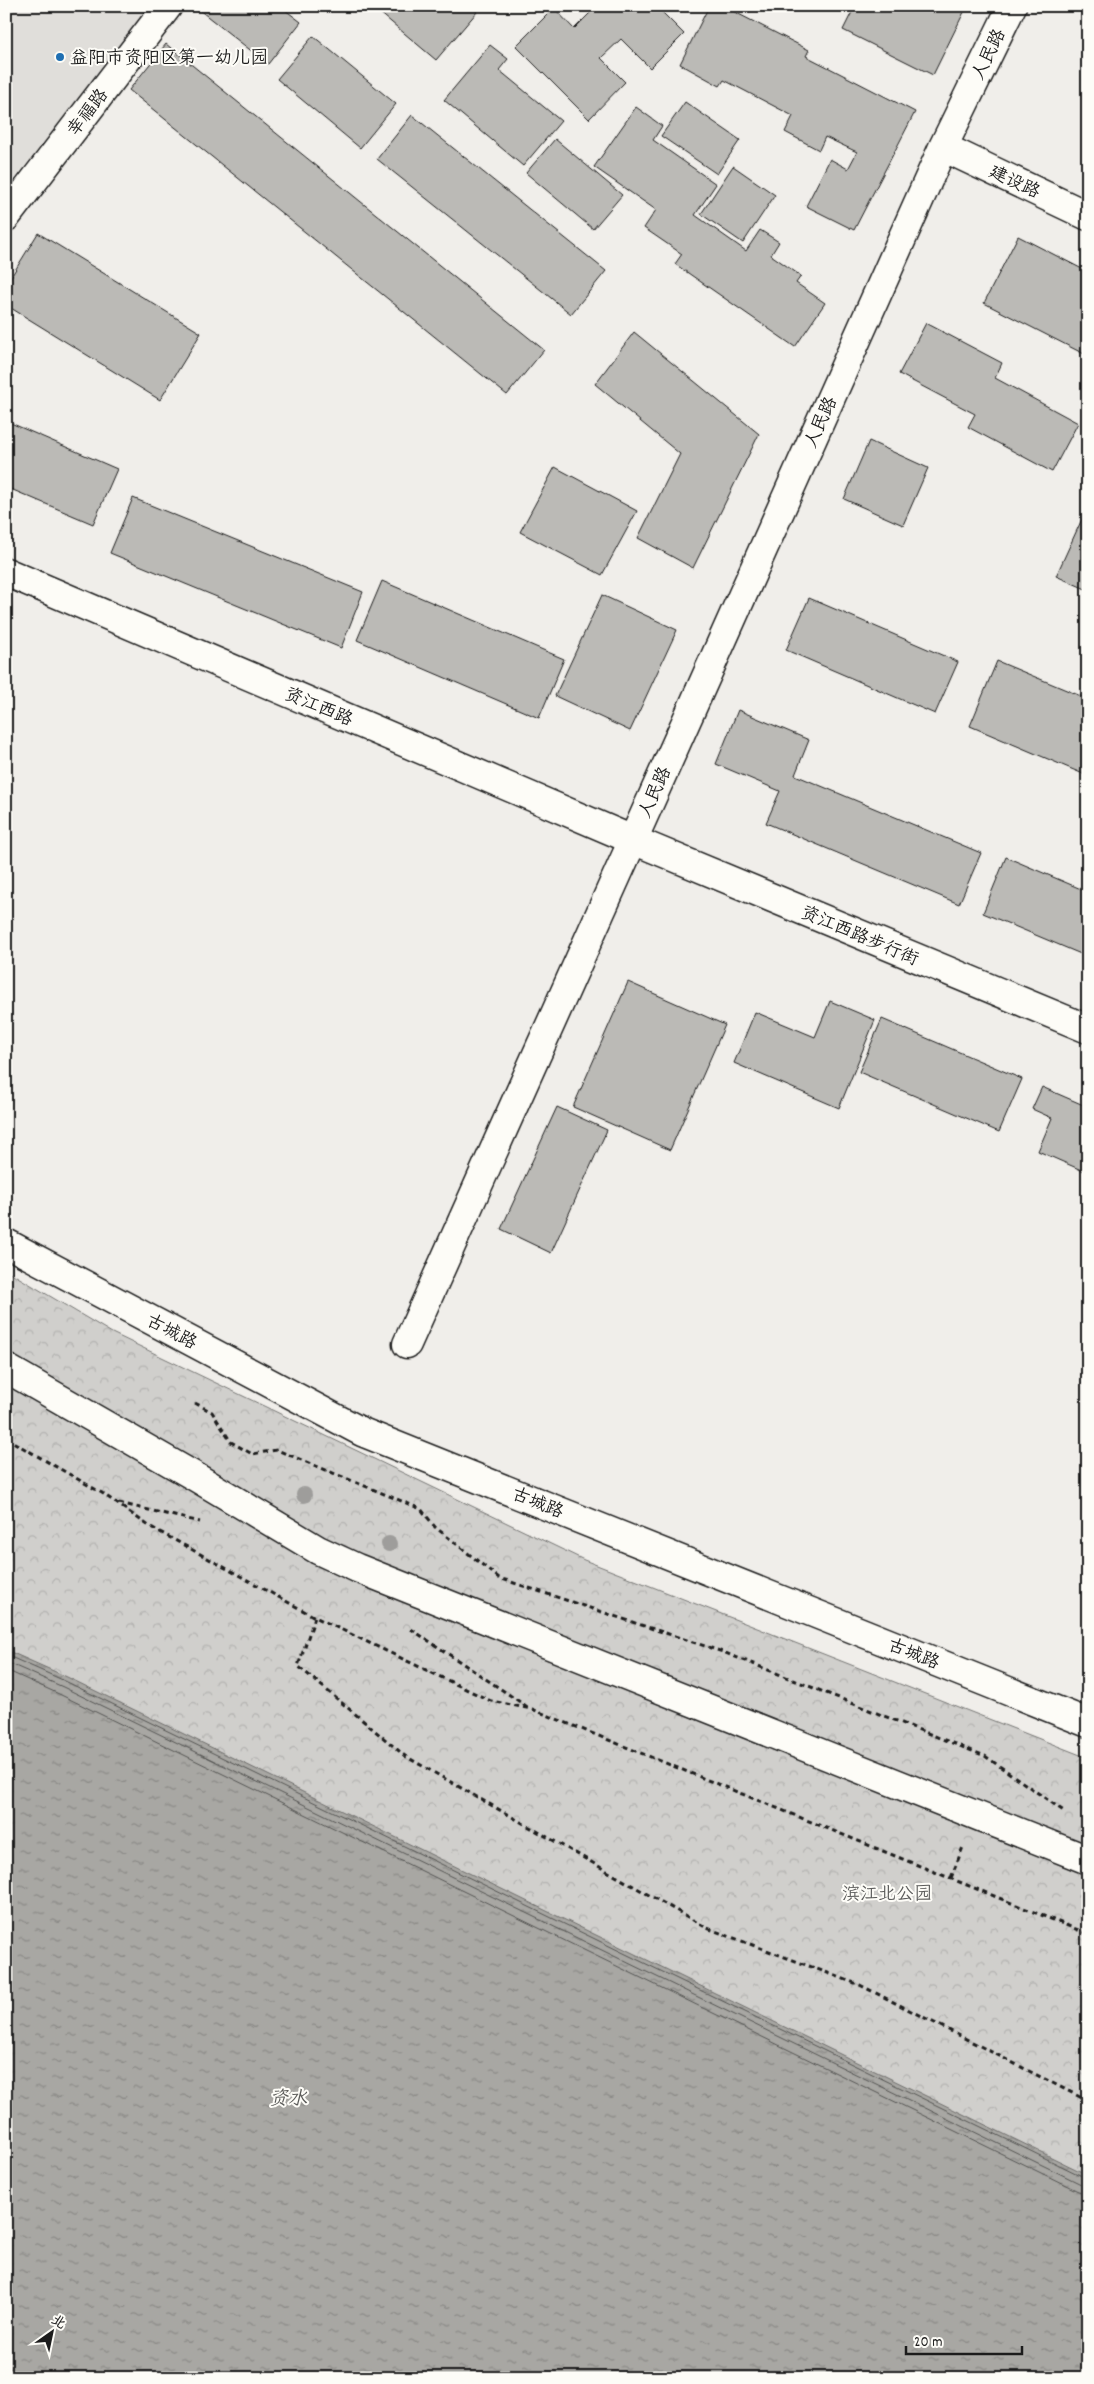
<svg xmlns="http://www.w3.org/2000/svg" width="1094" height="2384" font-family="Dekko,'LXGW WenKai TC',sans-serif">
  <defs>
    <pattern id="park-crowns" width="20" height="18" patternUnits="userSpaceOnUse" patternTransform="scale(1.25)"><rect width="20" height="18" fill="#d0cfcc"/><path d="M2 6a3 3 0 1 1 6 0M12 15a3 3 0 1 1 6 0" fill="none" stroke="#b2b1af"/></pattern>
    <pattern id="water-ripples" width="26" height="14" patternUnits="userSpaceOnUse" patternTransform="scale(1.25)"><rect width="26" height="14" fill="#a8a7a3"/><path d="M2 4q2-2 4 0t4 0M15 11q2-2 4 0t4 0" fill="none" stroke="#888784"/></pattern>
  </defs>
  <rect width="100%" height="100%" fill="#f0eeea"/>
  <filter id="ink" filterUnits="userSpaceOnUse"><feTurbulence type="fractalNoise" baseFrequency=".02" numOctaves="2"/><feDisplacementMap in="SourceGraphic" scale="10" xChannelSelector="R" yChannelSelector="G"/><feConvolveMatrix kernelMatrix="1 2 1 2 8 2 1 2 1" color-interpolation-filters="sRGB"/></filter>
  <g filter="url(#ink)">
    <path fill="#e0deda" d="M6 6H152L74 107 6 188Z"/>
    <path fill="url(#park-crowns)" stroke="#767674" d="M6 1270 112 1333 584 1560 1088 1758V2213L6 1692Z"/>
    <path fill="url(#water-ripples)" stroke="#706f6d" d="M6 1650 67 1677 1088 2175V2378H6Z"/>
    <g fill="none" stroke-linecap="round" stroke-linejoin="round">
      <path stroke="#545452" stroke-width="1" d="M6 1655 65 1681 1088 2179
        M6 1662 63 1687 1081 2184 1088 2185
        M6 1670 59 1694 1078 2191 1088 2193"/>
    </g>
    <path fill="#bbbab6" stroke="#1c1c1c" d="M201 6H280L301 22 268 64 198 9Z
      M372 6H470L477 12 436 60Z
      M589 6H656L684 34 650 68 621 39 601 58 625 82 589 119 516 46 554 8 574 29 593 10Z
      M709 6H723L809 50 806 56 915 112 854 230 806 206 830 159 848 169 857 152 825 137 819 150 785 132 793 116 724 80 720 86 680 64Z
      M855 6H957L965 10 933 75 843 30Z
      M313 36 396 104 360 148 277 79Z
      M166 44 544 350 507 395 129 90Z
      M490 45 508 59 499 70 561 121 523 166 444 100Z
      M685 102 740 140 717 174 661 136Z
      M636 107 662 126 653 140 716 184 695 215 746 251 760 230 779 242 771 255 801 276 796 283 825 303 795 347 675 264 682 254 644 228 656 210 594 167Z
      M412 115 606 271 571 314 377 159Z
      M555 139 622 195 593 229 526 173Z
      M733 166 775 195 743 243 701 214Z
      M38 233 201 333 160 400 6 305V285Z
      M1018 236 1088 272V356L984 303Z
      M926 323 1002 363 995 378 1078 423 1052 472 968 427 975 414 899 374Z
      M634 332 759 434 693 568 638 538 680 454 595 384Z
      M6 421 117 469 93 524 6 487Z
      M869 441 928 468 903 525 844 499Z
      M555 467 637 511 602 575 520 532Z
      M133 498 363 592 341 648 110 553Z
      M1087 508H1088V590L1056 576Z
      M382 581 564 659 539 718 357 640Z
      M602 595 677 630 630 731 555 696Z
      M809 598 958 662 935 714 786 650Z
      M997 661 1088 699V776L970 726Z
      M738 710 809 740 795 775 981 853 959 904 766 823 780 791 716 764Z
      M1006 857 1088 892V957L983 913Z
      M628 982 725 1025 670 1150 573 1107Z
      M830 1001 875 1020 839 1108 734 1063 755 1012 815 1037Z
      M882 1019 1022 1079 999 1132 859 1072Z
      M1042 1087 1088 1107V1173L1038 1151 1052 1118 1032 1109Z
      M557 1107 607 1130 551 1253 501 1229Z"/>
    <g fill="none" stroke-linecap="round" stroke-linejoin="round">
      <g stroke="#1c1c1c" stroke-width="31">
        <path id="pedestrian" d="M633 840 1088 1029
          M6 1368 194 1476 318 1550 357 1568 1088 1860"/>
      </g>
      <g stroke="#1c1c1c" stroke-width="31">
        <path id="minor" d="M6 217 168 6
          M407 1344 633 840"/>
      </g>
      <g stroke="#1c1c1c" stroke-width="31">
        <path id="tertiary" d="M943 147 1088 216
          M6 572 633 840 943 147 1012 6
          M6 1243 362 1432 1088 1723"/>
      </g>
      <path stroke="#1c1c1c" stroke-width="3" stroke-dasharray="5 4" stroke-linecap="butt" d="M195 1403 212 1412 231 1442 252 1454 277 1450 421 1509 435 1527 499 1578 723 1652 985 1756 1065 1812
        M6 1438 102 1493 149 1526 315 1617 491 1701 532 1709 1088 1934
        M119 1503 200 1522
        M315 1617 298 1666 405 1756 707 1928 860 1985 1088 2101
        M411 1629 529 1708
        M951 1878 963 1847"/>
      <use href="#pedestrian" stroke="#fdfcf7" stroke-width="28"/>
      <use href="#minor" stroke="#fdfcf7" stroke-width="28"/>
      <use href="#tertiary" stroke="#fdfcf7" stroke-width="28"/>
    </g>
    <g fill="#9e9d9b">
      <circle cx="304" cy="1495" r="8"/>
      <circle cx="389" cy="1544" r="8"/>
    </g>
  </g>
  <circle fill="#1f6fb2" stroke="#fdfcf7" stroke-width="2" cx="60" cy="57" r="5"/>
  <g text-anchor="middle" stroke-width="4" stroke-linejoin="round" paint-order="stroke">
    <g font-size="18" fill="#1c1c1c" stroke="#fdfcf7">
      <text transform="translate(988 54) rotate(-64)" y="6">人民路</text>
      <text transform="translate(87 112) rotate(-52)" y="6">幸福路</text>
      <text transform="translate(1015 181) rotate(25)" y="6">建设路</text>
      <text transform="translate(820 422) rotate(-66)" y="6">人民路</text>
      <text transform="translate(319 706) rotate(23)" y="6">资江西路</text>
      <text transform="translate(654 792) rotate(-66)" y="6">人民路</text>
      <text transform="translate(860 935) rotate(23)" y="6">资江西路步行街</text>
      <text transform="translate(172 1331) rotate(28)" y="6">古城路</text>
      <text transform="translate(538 1502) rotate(22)" y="6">古城路</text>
      <text transform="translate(914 1653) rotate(22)" y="6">古城路</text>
    </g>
    <g font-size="18" fill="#1c1c1c" stroke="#fdfcf7" text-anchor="start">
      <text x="70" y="63">益阳市资阳区第一幼儿园</text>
    </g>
    <g font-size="18" fill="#5b5b5a" stroke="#fdfcf7">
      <text x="887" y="1899">滨江北公园</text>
    </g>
    <g font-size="19" font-style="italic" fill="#5b5b59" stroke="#fdfcf7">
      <text x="288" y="2104">资水</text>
    </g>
  </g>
  <rect width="1094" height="2384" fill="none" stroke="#fdfcf7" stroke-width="25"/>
  <rect x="12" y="12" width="1069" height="2359" fill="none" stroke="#1c1c1c" stroke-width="2" filter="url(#ink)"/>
  <g transform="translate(52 2332) rotate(33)" stroke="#fdfcf7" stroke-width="4" paint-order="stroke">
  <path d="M0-4L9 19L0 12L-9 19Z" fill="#1c1c1c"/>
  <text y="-8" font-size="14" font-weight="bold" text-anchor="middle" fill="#1c1c1c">北</text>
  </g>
  <path d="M906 2346v8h116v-8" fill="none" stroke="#1c1c1c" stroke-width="2.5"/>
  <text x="914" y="2346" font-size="15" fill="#1c1c1c" stroke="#fdfcf7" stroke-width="4" paint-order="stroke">20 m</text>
</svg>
